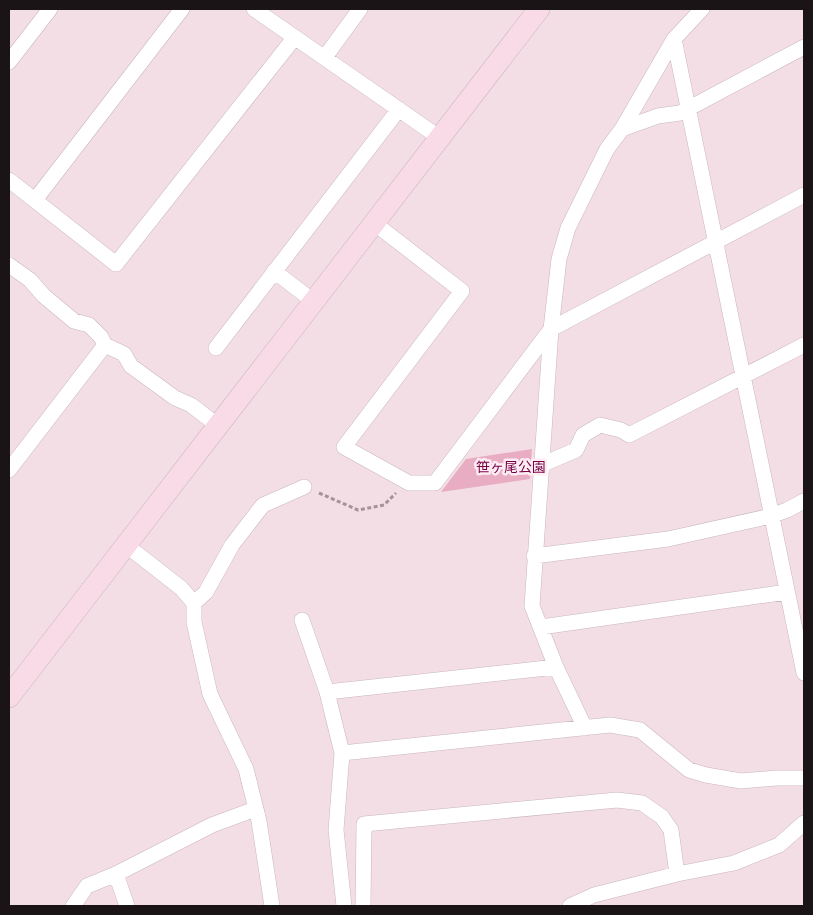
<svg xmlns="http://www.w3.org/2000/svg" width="813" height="915" font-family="'Source Sans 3','Noto Sans JP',sans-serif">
  <rect width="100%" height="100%" fill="#f3dee6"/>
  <path fill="#e8acc3" d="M532 449 530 479 441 492 466 459Z"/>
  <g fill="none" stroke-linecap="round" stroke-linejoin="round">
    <g stroke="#cab6bd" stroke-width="16">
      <path id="street" d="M254 9 440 138
        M674 39 804 673
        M325 57 360 9
        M9 62 50 9
        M622 129 658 116 680 113 804 47
        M9 180 116 264 295 37
        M35 200 182 9
        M374 223 462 291 344 447 409 483H435L551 329 804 195
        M9 265 30 280 44 296 74 321 89 325 101 337 105 345 124 354 131 366 175 398 191 405 217 425
        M274 271 313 301
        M216 348 399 109
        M541 465 576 450 583 435 600 425 621 430 629 435 804 345
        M9 470 105 345
        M126 545 181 588 194 603V622L210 694 246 769 259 821 272 906
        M534 556 668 539 771 516 787 510 804 501
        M194 603 206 592 232 545 263 505 304 487
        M302 620 327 692
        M541 627 787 592
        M585 728 556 667 532 606 551 329 559 259 568 228 607 149 622 129 674 39 702 9
        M342 753 610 725 640 730 689 770 706 775 741 781 777 778H804
        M116 874 212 825 255 809
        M73 906 87 886 116 874 127 906
        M344 906 336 830 342 753 327 692 556 667
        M363 906 364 824 617 800 642 803 662 817 671 830 677 874
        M570 906 594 895 677 874 734 863 779 845 804 823"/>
    </g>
    <g stroke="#cab6bd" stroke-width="22">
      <path id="secondary" d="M9 697 539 9"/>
    </g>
    <path stroke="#a4949a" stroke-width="3" stroke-dasharray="4 2.5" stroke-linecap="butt" d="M319 493 358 510 384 505 396 493"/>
    <use href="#street" stroke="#fff" stroke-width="15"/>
    <use href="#secondary" stroke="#f9dae7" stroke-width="21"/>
  </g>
  <g text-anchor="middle" stroke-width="5" stroke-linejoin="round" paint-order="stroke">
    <g font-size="14" fill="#770046" stroke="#fdedf3">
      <text x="511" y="472">笹ヶ尾公園</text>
    </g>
  </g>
  <rect width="813" height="915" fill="none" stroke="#1b1417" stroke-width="20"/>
</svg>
